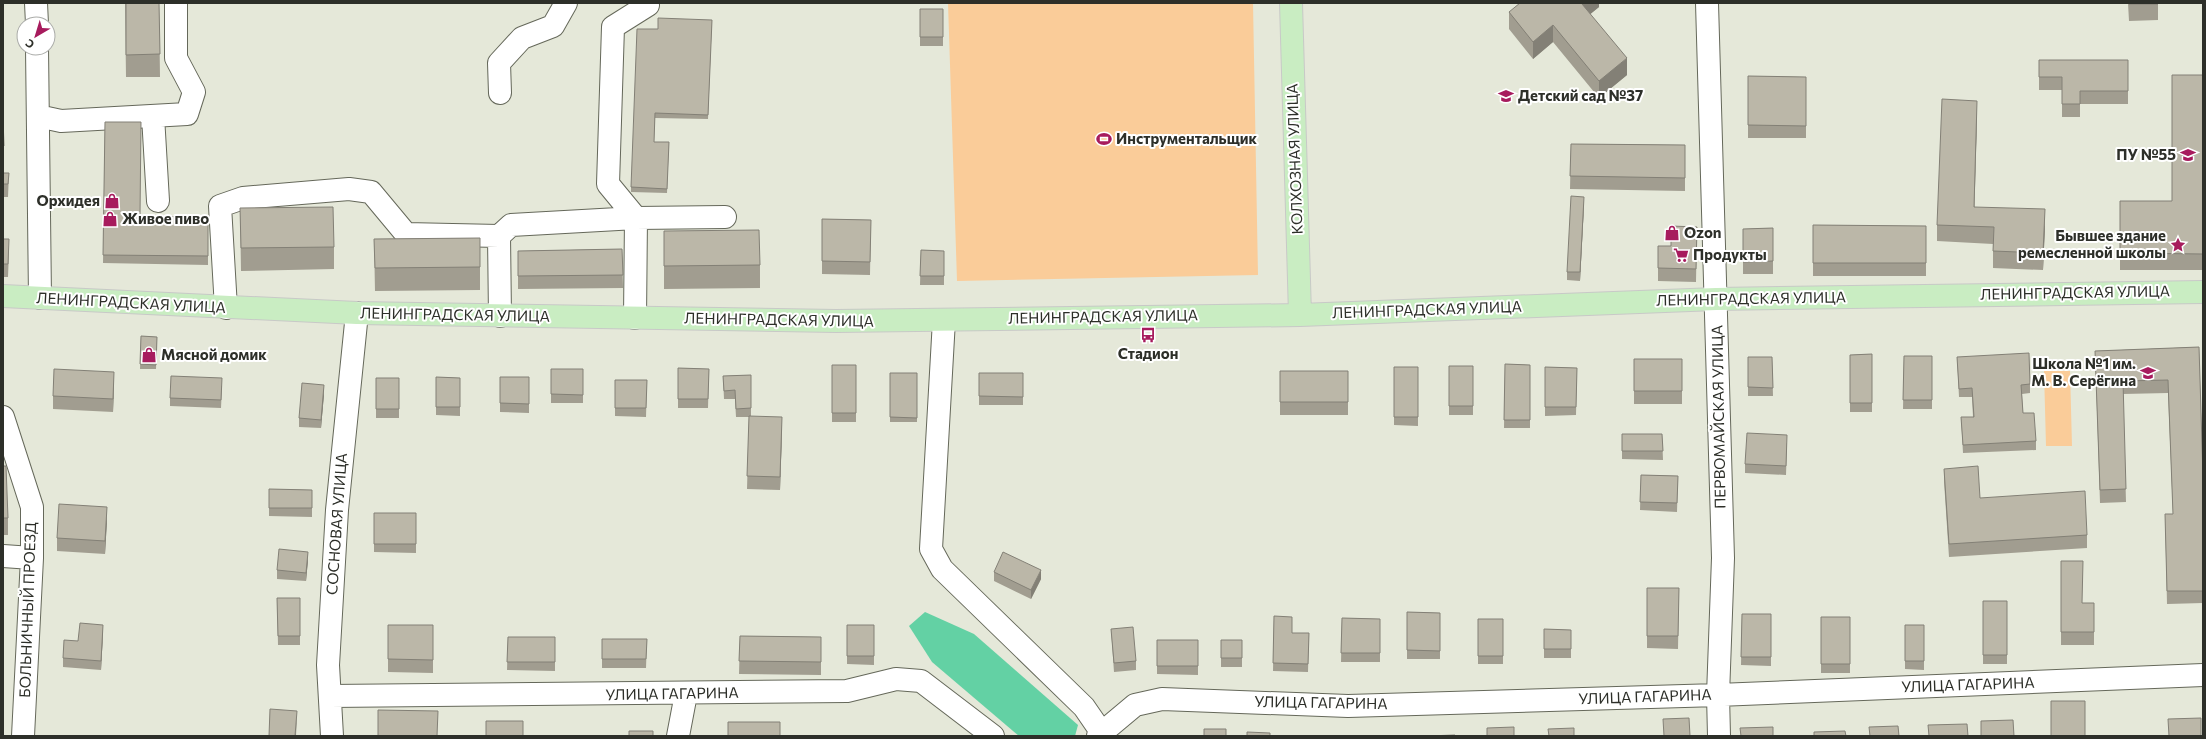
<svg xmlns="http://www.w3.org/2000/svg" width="2206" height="739" font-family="Commissioner,sans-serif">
  <rect width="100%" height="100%" fill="#e5e8d9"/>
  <path fill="#facc99" d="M948 3H1253L1258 275 957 281Z
    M2044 371H2070L2072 446H2046Z"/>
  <path fill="#63d1a4" d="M925 612 974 634 1078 725 1075 736H1019L932 662 909 626Z"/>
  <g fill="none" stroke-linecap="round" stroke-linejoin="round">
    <g stroke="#65685a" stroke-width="24">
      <path id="minor" d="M36 3 37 24
        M1707 3 1723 558 1718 695 1719 736
        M37 48 40 298
        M500 93 499 63 522 38 553 26 566 3
        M38 116 61 121 187 114 194 92 176 58V3
        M153 116 158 201
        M226 308 220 206 243 198 349 189 371 192 406 234 499 236
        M500 316 499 236 511 225 636 218 725 217
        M635 318 636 218 608 184 613 27 648 5
        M944 320 931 549 942 569 1084 707 1104 736
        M3 417 32 507V558L23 736
        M3 556 32 558
        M330 696 847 691 896 679 921 681 993 736
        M332 736 328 665 337 510 357 313
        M678 736 686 694
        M1098 736 1135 705 1162 699 1348 706 1718 695 2203 675"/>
    </g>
    <g stroke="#c8c9c7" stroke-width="24">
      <path id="major" d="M1291 3 1300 315
        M3 296 357 313 836 321 1300 315 1716 299 2203 292"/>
    </g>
    <use href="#minor" stroke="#fff" stroke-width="22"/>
    <use href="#major" stroke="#c9edc2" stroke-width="22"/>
  </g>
  <path fill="#a19d90" d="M125 3H159L160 77H126Z
    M1599 3V7L1590 14 1627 75 1599 98 1553 42 1533 59 1509 29V12Z
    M2128 3H2158V20L2129 21Z
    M920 9H943V46H920Z
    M712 20 708 119 655 118 654 142H669L667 193 631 192V187L658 29Z
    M2039 60H2128V104H2080V117H2062V90H2039Z
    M2203 75V270H2120V201H2172Z
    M1748 76 1806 77V138H1748Z
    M1977 117 1974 207 2045 226 2043 270 1993 268V244L1937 241V225Z
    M3 118 4 146V155H3Z
    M105 122 140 216 208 217V265L103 263Z
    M1571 144 1685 145V191L1570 189Z
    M3 173H9L8 197H3Z
    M1584 205 1580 281 1567 280V272Z
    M240 208 334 247V269L241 271Z
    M822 219 871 220 870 275 822 274Z
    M1813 225 1926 226V276H1813Z
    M1697 227 1696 282 1658 281V246H1671Z
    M1773 228V274H1743V229Z
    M664 231 760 265V288L664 289Z
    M480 238V290L375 291 374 239Z
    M3 239 9 252 8 277H3Z
    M622 249 623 288 518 289V251Z
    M921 250 944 251V285H920Z
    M141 336 157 337 156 369H140Z
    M2199 347 2203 477V603L2167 604 2165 514H2173L2168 393 2123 394 2126 502 2100 503 2095 351Z
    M1872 354V412H1850V355Z
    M1904 356H1932V409H1903Z
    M1748 357H1772L1773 396H1748Z
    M1957 357 2030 384V393L2022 394 2023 413 2036 441V450L1963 453 1961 417H1973L1972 397H1959Z
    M1634 359H1682V404H1634Z
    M1505 364 1530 365V428H1504Z
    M832 365H856V422H832Z
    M1449 366H1473V415H1449Z
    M1394 367H1418V426L1394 425Z
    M1545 367 1577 368 1576 415 1545 416Z
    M678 368 709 369 708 408H678Z
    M551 369H583V403H551Z
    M1280 371H1348V415H1280Z
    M890 373H917V422H890Z
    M979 373H1023V405H979Z
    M751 375V416L782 430 780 490 747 489 749 417H736L735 399H724L723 376Z
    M436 377 460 378V416L436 415Z
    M500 377H529V413L500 412Z
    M376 378H399V418H376Z
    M615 380H647L646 417 615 416Z
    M114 385 113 412 53 409V396Z
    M222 386 221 408 170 406V398Z
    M324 394 321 428 299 427V418Z
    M1622 434H1662L1663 460 1622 459Z
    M1787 443 1786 475 1745 473V464Z
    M3 466 8 518V535H3Z
    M1944 469 1980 498 2087 535V548L1949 557 1944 481Z
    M1641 475 1678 476 1677 512 1640 510Z
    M269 489 312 490V517L269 516Z
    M374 513H416V553L374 552Z
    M107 520 105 554 57 551V538Z
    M308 560 306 581 277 579V570Z
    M2061 561 2082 603H2094V645H2061Z
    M994 572 1041 579 1031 599 994 581Z
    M1647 588H1679L1678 649 1647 648Z
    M277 598H300V645H278Z
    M1983 601H2007V664H1983Z
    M1407 612 1440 613V659H1407Z
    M1742 614H1771V666L1741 665Z
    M1274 616 1292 633H1309L1308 672 1273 671Z
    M1821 617H1850V673H1821Z
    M1342 618 1380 619V662H1341Z
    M1478 619H1503V664H1478Z
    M388 625H433V673L388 672Z
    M847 625H874V665L847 664Z
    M1905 625H1924V670L1905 669Z
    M1111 629 1136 661V670L1114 672Z
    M1544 629 1571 630V658H1544Z
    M103 633 101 670 63 667V658L78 641Z
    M740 636 821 637V675L739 674Z
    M508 637H555V671L507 670Z
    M602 639H647L646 668H602Z
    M1157 640H1198V675L1157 674Z
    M1221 640H1242V667H1221Z"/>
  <path fill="#838076" d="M1583 3H1599V7L1582 21V4Z
    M1553 25V42L1533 59V42Z
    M1627 58V75L1599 98V81Z
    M1977 101V117L1974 223V207Z
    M1584 197V205L1580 281V272Z
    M2045 209V226L2043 270V253Z
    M114 372V385L113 412V399Z
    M324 385V394L321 428V420Z
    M782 417V430L780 490V477Z
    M107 507V520L105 554V541Z
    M308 552V560L306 581V573Z
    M1041 570V579L1031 599V590Z
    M103 625V633L101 670V661Z
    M297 711 296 736H295Z"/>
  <path fill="#bbb7a8" stroke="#838076" d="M126 3H159L160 54 126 55Z
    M1520 3H1583L1582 4 1627 58 1599 81 1553 25 1533 42 1509 12Z
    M2128 3H2158V4H2129Z
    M920 9H943V37H920Z
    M658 18 712 20 708 115 655 113 654 142H669L667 189 631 187 637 29H658Z
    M2039 60H2128V91H2080V104H2062V77H2039Z
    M2172 75H2203V254L2120 253V201H2172Z
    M1748 76 1806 77V126L1748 125Z
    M1942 99 1977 101 1974 207 2045 209 2043 253 1993 251 1994 227 1937 225Z
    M3 118 4 146H3Z
    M105 122H141L140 216 208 217V256L103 255Z
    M1571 144 1685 145V178L1570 176Z
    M3 173H9L8 184H3Z
    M1571 196 1584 197 1580 272H1567Z
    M333 207 334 247 241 248 240 208Z
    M822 219 871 220 870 262 822 261Z
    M1813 225 1926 226V263H1813Z
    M1671 226 1697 227 1696 269 1658 268V246H1671Z
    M1773 228V261L1743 262V229Z
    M759 230 760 265 664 266V231Z
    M480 238V267L375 268 374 239Z
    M3 239H9L8 264H3Z
    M622 249 623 275 518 276V251Z
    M921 250 944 251V276H920Z
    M141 336 157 337 156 365 140 364Z
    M2199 347 2203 477V591H2167L2165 514H2173L2168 380 2123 381 2126 489 2100 490 2095 351Z
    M2029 353 2030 384 2021 385 2023 413H2034L2036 441 1963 445 1961 417H1974L1972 388 1959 389 1957 357Z
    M1872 354V403H1850V355Z
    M1904 356H1932V400H1903Z
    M1748 357H1772L1773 388 1748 387Z
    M1634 359H1682V391H1634Z
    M1505 364 1530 365V420H1504Z
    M832 365H856V413H832Z
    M1449 366H1473V406H1449Z
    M1394 367H1418V417H1394Z
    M1545 367 1577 368 1576 407H1545Z
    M678 368 709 369 708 399H678Z
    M54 369 114 372 113 399 53 396Z
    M551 369H583V395L551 394Z
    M1280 371H1348V402H1280Z
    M890 373H917V418L890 417Z
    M979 373H1023V397L979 396Z
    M751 375V408L736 409 735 390 724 391 723 376Z
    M171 376 222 378 221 400 170 398Z
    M436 377 460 378V407H436Z
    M500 377H529V404L500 403Z
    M376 378H399V409H376Z
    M615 380H647L646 408H615Z
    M302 383 324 385 321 420 299 418Z
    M749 416 782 417 780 477 747 476Z
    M1747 433 1787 435 1786 466 1745 464Z
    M1622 434H1662L1663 451H1622Z
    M3 466H6L8 518H3Z
    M1978 466 1980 498 2085 491 2087 535 1949 544 1944 469Z
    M1641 475 1678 476 1677 503 1640 502Z
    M269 489 312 490V508H269Z
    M59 504 107 507 105 541 57 538Z
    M374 513H416V544H374Z
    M279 549 308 552 306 573 277 570Z
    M1003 552 1041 570 1031 590 994 572Z
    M2061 561H2083L2082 603H2094V632H2061Z
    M1647 588H1679L1678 636H1647Z
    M277 598H300V636H278Z
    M1983 601H2007V655H1983Z
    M1407 612 1440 613V651L1407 650Z
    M1742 614H1771V657H1741Z
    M1274 616 1292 617V633H1309L1308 664 1273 663Z
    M1821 617H1850V664H1821Z
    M1342 618 1380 619V653H1341Z
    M1478 619H1503V656H1478Z
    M80 623 103 625 101 661 63 658 64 640 78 641Z
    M388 625H433V660L388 659Z
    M847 625H874V656H847Z
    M1905 625H1924V661H1905Z
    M1133 627 1136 661 1114 663 1111 629Z
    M1544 629 1571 630V649H1544Z
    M740 636 821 637V662L739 661Z
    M508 637H555V662H507Z
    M602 639H647L646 659H602Z
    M1157 640H1198V666H1157Z
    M1221 640H1242V658H1221Z
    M2051 701H2085V736H2051Z
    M270 709 297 711 295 736H269Z
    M378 710 438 711 437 736H378Z
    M1689 718 1690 736H1664L1663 719Z
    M2201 718V736H2169L2168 719Z
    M2013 720 2014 736H1981V721Z
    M486 721H523V736H486Z
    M728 722H780V736H728Z
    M1967 724 1968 736H1929L1928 725Z
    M1898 726 1899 736H1870L1869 727Z
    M1514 727V736H1487V728Z
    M1773 727V736H1741L1740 728Z
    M1574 728V736H1549L1548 729Z
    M1204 729H1226V736H1204Z
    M629 731H653V736H629Z
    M1845 731 1846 736H1814V732Z
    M1247 732 1270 733V736H1247Z
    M1455 735V736H1427Z"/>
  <defs>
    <g id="school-bare" transform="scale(1.2)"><path d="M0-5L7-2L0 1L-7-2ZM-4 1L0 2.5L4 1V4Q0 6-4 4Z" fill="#a71b5d" stroke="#fff" stroke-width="2.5" paint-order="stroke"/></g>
    <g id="stadium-bare" transform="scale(1.2)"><path d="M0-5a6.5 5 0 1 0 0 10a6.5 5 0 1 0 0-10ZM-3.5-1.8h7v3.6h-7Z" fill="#a71b5d" stroke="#fff" stroke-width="2.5" paint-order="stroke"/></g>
    <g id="university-bare" transform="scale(1.2)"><path d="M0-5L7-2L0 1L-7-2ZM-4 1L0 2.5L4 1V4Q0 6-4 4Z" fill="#a71b5d" stroke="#fff" stroke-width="2.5" paint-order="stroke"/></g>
    <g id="shop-bare" transform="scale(1.2)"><path d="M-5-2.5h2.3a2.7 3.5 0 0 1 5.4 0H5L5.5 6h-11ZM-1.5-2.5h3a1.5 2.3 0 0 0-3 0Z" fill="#a71b5d" stroke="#fff" stroke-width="2.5" paint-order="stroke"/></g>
    <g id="sight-bare" transform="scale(1.2)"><path d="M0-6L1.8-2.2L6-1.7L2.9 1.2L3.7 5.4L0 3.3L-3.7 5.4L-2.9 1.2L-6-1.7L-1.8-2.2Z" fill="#a71b5d" stroke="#fff" stroke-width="2.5" paint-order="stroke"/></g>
    <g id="supermarket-bare" transform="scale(1.2)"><path d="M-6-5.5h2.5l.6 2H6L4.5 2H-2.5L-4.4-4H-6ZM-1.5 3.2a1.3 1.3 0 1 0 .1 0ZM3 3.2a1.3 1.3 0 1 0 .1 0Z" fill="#a71b5d" stroke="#fff" stroke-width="2.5" paint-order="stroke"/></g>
    <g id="bus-bare" transform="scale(1.2)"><path d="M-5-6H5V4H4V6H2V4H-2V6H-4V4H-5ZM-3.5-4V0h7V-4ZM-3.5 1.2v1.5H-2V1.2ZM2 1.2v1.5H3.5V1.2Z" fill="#a71b5d" stroke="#fff" stroke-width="2.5" paint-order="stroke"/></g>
  </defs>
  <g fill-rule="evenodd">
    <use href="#school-bare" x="1506" y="96"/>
    <use href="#stadium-bare" x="1104" y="139"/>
    <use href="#university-bare" x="2188" y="155"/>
    <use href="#shop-bare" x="112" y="201"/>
    <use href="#shop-bare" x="110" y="219"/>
    <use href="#shop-bare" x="1672" y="233"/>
    <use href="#sight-bare" x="2178" y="245"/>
    <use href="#supermarket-bare" x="1681" y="255"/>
    <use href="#bus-bare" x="1148" y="335"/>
    <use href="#shop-bare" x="149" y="355"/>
    <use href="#school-bare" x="2148" y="373"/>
  </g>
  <g text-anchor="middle" stroke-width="4" stroke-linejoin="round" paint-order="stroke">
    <g font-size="15" font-weight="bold" fill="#2d2f29" stroke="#fff" text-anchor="start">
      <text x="1518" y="101">Детский сад №37</text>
      <text x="1116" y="144">Инструментальщик</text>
      <text x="2176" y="160" text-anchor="end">ПУ №55</text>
      <text x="100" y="206" text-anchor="end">Орхидея</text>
      <text x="122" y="224">Живое пиво</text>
      <text x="1684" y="238">Ozon</text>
      <text x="2166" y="241" text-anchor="end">Бывшее здание<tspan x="2166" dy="17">ремесленной школы</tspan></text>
      <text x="1693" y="260">Продукты</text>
      <text x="1148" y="359" text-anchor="middle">Стадион</text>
      <text x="161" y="360">Мясной домик</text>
      <text x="2136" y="369" text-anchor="end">Школа №1 им.<tspan x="2136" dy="17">М. В. Серёгина</tspan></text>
    </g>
    <g font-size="15" fill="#2d2f29" stroke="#fff">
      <text transform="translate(1295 159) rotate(-92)" y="5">КОЛХОЗНАЯ УЛИЦА</text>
      <text transform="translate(2075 293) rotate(-1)" y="5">ЛЕНИНГРАДСКАЯ УЛИЦА</text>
      <text transform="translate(1751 299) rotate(-1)" y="5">ЛЕНИНГРАДСКАЯ УЛИЦА</text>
      <text transform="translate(131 303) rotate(3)" y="5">ЛЕНИНГРАДСКАЯ УЛИЦА</text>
      <text transform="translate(1427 310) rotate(-2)" y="5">ЛЕНИНГРАДСКАЯ УЛИЦА</text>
      <text transform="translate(455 315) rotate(1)" y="5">ЛЕНИНГРАДСКАЯ УЛИЦА</text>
      <text transform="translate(1103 317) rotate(-1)" y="5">ЛЕНИНГРАДСКАЯ УЛИЦА</text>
      <text transform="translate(779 320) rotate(1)" y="5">ЛЕНИНГРАДСКАЯ УЛИЦА</text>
      <text transform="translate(1719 417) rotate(-91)" y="5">ПЕРВОМАЙСКАЯ УЛИЦА</text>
      <text transform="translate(337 524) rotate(-86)" y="5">СОСНОВАЯ УЛИЦА</text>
      <text transform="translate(28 610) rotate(-88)" y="5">БОЛЬНИЧНЫЙ ПРОЕЗД</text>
      <text transform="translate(1968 685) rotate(-2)" y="5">УЛИЦА ГАГАРИНА</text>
      <text transform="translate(672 694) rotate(-1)" y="5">УЛИЦА ГАГАРИНА</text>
      <text transform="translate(1645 697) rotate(-2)" y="5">УЛИЦА ГАГАРИНА</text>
      <text transform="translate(1321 703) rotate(1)" y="5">УЛИЦА ГАГАРИНА</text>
    </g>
  </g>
  <rect width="2206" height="739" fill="none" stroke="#2d2f29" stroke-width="8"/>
  <g transform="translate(36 36) rotate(218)"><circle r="19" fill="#ffffff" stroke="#abaca9"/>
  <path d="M0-3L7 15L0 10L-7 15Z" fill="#a71b5d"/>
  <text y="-6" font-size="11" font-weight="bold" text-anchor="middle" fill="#2d2f29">С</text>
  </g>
</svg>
